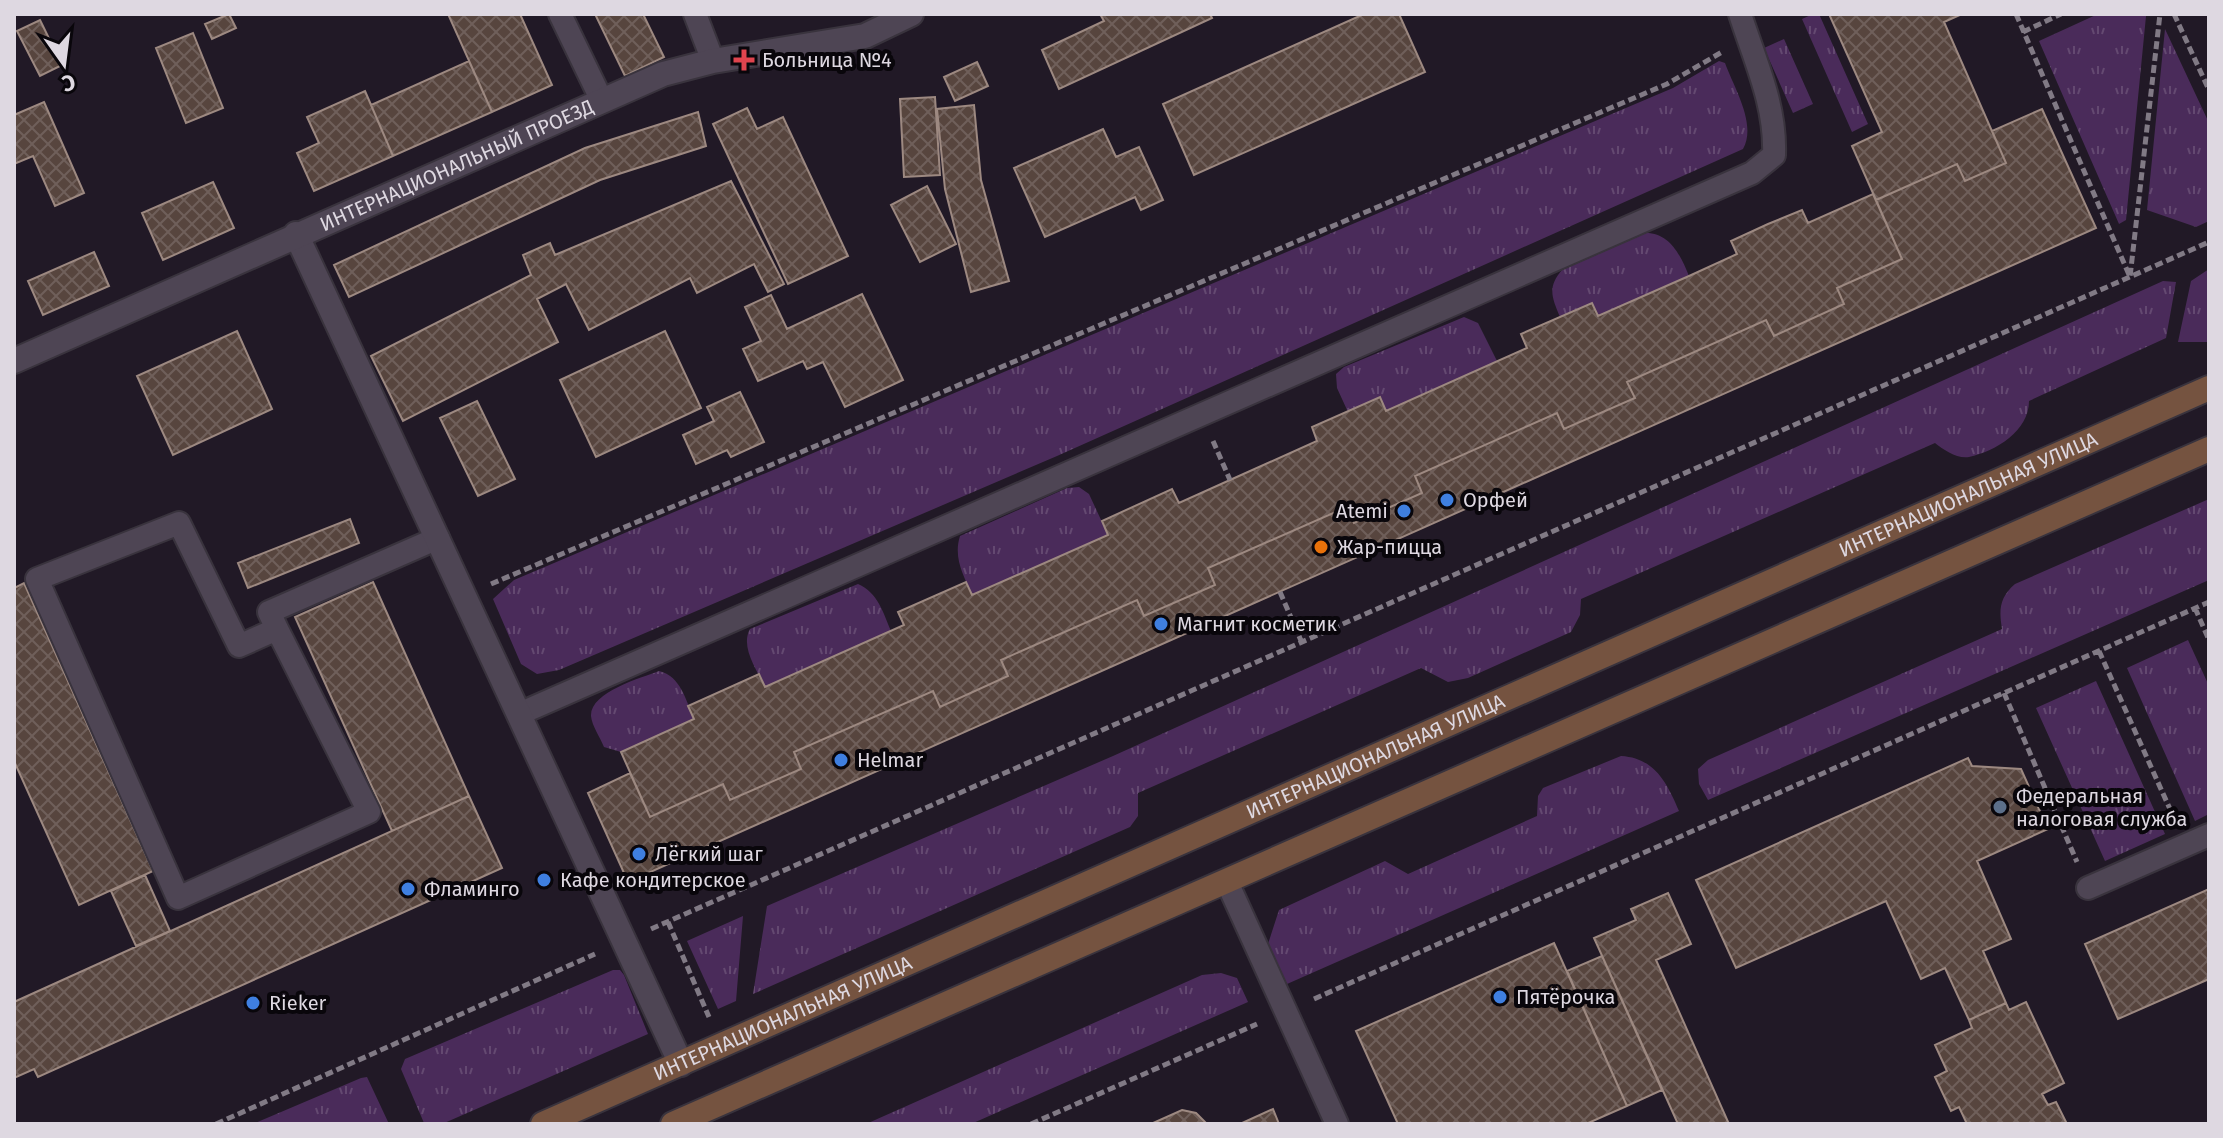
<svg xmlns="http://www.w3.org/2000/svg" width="2223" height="1138" font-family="'Fira Sans',sans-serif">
  <defs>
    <pattern id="grass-tufts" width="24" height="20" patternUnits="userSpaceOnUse" patternTransform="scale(2)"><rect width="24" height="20" fill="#4a2b5a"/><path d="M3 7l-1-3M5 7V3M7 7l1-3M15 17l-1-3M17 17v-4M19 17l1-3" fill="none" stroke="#644971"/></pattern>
    <pattern id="building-cross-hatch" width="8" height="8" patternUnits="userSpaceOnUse" patternTransform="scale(2)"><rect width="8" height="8" fill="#57453e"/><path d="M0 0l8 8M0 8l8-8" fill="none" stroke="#6f5f5a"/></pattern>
  </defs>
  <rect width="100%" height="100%" fill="#211926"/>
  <path fill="url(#grass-tufts)" d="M1813 14H1819L1868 124 1852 132 1802 19Z
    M2098 14 2146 16 2126 220 2119 224 2039 41Z
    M2165 29 2209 123V221L2196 227 2147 210Z
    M1784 39 1813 104 1793 113 1764 48Z
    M1719 61 1725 63C1734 88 1757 124 1743 149L1057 456 559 670 537 674 521 664 493 599 514 580 1673 88Z
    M1646 233C1670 233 1681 256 1689 276L1598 316 1592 303 1560 317C1552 298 1547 287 1562 270Z
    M2209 269V342H2178L2191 281Z
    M2163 281 2176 282 2166 338 2029 401C2029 431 1996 451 1969 457 1957 459 1944 450 1935 443L1581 599 1580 615 1571 632 1468 678 1448 682 1421 668 1138 793V816L1130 827 753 994 767 906 1113 756Z
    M1464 317 1478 323 1497 361 1386 411 1348 412 1337 388 1336 374 1344 367Z
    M1079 487 1089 494 1108 535 972 595C964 576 953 558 960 536L1067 488Z
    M2209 499V580L1708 800 1699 784 1698 769 1708 760 2002 629C1999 610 1999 598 2015 584Z
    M858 584C878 593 883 612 891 631L765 687C757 670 740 647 750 629Z
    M2188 640 2209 686V814L2195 821 2127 668Z
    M659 671C681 676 686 701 694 719L621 752 604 747C600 737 592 726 591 716 590 692 641 678 659 671Z
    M2096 681 2165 834 2105 861 2036 708Z
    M1621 756C1655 758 1667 783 1679 811L1287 984 1268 944 1279 910 1385 861 1408 874 1537 816 1538 796 1543 788Z
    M743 916 736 1001 718 1009 687 941Z
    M613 970H620L624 975 648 1034 442 1124 424 1123 401 1069 405 1059Z
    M1221 973 1237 978 1248 1002 971 1124H866L1202 975Z
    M367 1077 389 1124H253L361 1078Z"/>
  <path fill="url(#building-cross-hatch)" stroke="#9d8981" stroke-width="2" d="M229 14 236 28 212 39 205 24Z
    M448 14H520L552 85 492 112Z
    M595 14H643L664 57 625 76Z
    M1100 14H1210L1212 18 1059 89 1042 50 1104 21Z
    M1364 14H1399L1425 72 1194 175 1163 104Z
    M1829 14H1962L1944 22 2006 163 1965 181 1957 164 1876 200 1852 146 1882 132Z
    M40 20 62 65 40 76 17 31Z
    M193 33 223 108 186 123 156 48Z
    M469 61 492 112 393 156 371 105Z
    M977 62 988 86 955 101 944 77Z
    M365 91 393 156 314 191 297 153 319 143 307 117Z
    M935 97 940 175 904 177 900 99Z
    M44 102 84 193 55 206 33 156 14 164V115Z
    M974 105 981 180 1009 281 971 292 945 189 937 109Z
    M747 108 757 129 783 117 848 256 788 284 713 124Z
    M2042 109 2096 228 628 882 588 793 630 773 650 817 723 784 730 800 801 769 794 752 933 691 940 707 1008 676 1001 660 1137 600 1144 616 1215 585 1208 568 1347 507 1354 523 1422 493 1415 476 1557 413 1564 429 1635 398 1627 382 1766 320 1774 336 1844 304 1837 288 1902 259 1876 200 1957 164 1965 181 2006 163 1992 131Z
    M698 112 706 146 600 180 349 297 334 265 585 148Z
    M1103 129 1116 157 1139 147 1163 200 1141 210 1135 197 1045 237 1014 168Z
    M731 181 784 284 768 292 754 264 697 293 690 278 589 330 566 284 537 299 558 342 403 421 371 356 531 275 523 255 550 243 555 255Z
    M213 182 234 228 163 260 142 213Z
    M927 186 956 244 920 262 891 205Z
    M1873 194 1902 259 1837 288 1844 304 1774 336 1766 320 1627 382 1635 398 1564 429 1557 413 1415 476 1422 493 1354 523 1347 507 1208 568 1215 585 1144 616 1137 600 1001 660 1008 676 940 707 933 691 794 752 801 769 730 800 723 784 650 817 621 752 694 719 688 706 759 674 765 687 904 625 898 612 966 582 972 595 1108 535 1102 521 1172 489 1179 503 1230 480 1317 441 1312 427 1380 397 1386 411 1527 348 1521 334 1592 303 1598 316 1689 276 1737 254 1731 241 1768 224 1802 210 1808 223Z
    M94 252 109 286 43 315 28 281Z
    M862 294 903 380 845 407 823 362 807 369 803 361 758 381 743 349 761 341 745 307 771 295 787 329Z
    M237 331 272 409 173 455 137 376Z
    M665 331 701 408 596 457 560 380Z
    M740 392 764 442 731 457 727 450 696 464 683 435 714 421 707 407Z
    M477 401 515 479 478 496 440 418Z
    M350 519 359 543 248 588 238 563Z
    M373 582 469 796 392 831 295 617Z
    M24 583 153 871 79 905 14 761V588Z
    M1968 758 1972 766 2021 769 2048 829 1977 861 2011 939 1983 951 2006 1003 1969 1020 1945 968 1921 979 1886 901 1736 968 1696 880Z
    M469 796 502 868 38 1077 34 1069 14 1078V1002Z
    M145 875 170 931 136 946 111 891Z
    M2209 889V979L2118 1019 2085 944Z
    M1668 893 1691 944 1656 960 1729 1124H1678L1594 938 1636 920 1631 909Z
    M1554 943 1627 1106 1586 1124H1398L1356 1031Z
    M1602 956 1662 1090 1627 1106 1567 971Z
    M2026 1002 2064 1083 2042 1094 2048 1105 2056 1102 2067 1124H1967L1959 1107 1951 1111 1935 1077 1947 1071 1935 1045 1972 1028 1969 1020 2006 1003 2009 1010Z
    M1273 1109 1279 1124H1240Z
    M1182 1110 1196 1113 1207 1124H1151Z"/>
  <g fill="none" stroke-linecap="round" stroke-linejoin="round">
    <g stroke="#39333d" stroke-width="26">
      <path id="service" d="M560 14 602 101
        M695 14 713 61
        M277 629 239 646 179 523 37 579 178 898 369 812 277 629 269 612 438 538
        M519 714 1752 173 1774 155C1776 105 1755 61 1740 14
        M1227 882 1337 1124
        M2088 888 2209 835"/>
    </g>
    <g stroke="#39333d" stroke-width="28">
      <g id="minor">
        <path d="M296 234 681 1064"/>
        <path id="s1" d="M14 361 663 74 713 61 865 36 911 14"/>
      </g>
    </g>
    <g stroke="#39333d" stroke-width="28">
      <g id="secondary">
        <path id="s2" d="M543 1124 2209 388"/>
        <path d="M673 1124 2209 449"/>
      </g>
    </g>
    <path stroke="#817a85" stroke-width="5" stroke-dasharray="8 4" stroke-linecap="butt" d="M2016 14 2130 277 2160 14
      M2174 14 2209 90
      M2023 32 2061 14
      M1213 441 1230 480
      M491 584 1667 84 1722 52
      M1280 592 1302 643
      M2195 608 2209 640
      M2099 651 2174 818
      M2004 693 2077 862
      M668 922 709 1017
      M651 929 2209 242
      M1314 999 2209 602
      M216 1124 595 954
      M1031 1124 1257 1024"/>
    <use href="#service" stroke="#4e4554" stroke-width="22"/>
    <use href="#minor" stroke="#4e4554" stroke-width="24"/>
    <use href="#secondary" stroke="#755340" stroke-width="24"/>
  </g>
  <path fill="#e0444e" stroke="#09060b" stroke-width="3" d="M740 48h8v8h8v8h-8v8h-8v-8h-8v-8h8z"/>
  <g fill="#3f7fe0" stroke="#09060b" stroke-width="3">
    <circle cx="1447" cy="500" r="8"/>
    <circle cx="1404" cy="511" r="8"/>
    <circle cx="1161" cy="624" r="8"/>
    <circle cx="841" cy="760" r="8"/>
    <circle cx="639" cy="854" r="8"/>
    <circle cx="544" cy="880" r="8"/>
    <circle cx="408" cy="889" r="8"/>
    <circle cx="1500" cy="997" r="8"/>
    <circle cx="253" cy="1003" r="8"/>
  </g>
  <circle fill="#e8710a" stroke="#09060b" stroke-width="3" cx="1321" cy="547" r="8"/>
  <circle fill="#5c6f8a" stroke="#09060b" stroke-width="3" cx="2000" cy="807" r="8"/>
  <g text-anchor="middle" stroke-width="8" stroke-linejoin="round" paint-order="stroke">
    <g font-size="20" fill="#ded8e1" stroke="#09060b" text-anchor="start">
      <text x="762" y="67">Больница №4</text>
      <text x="1463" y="507">Орфей</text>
      <text x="1388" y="518" text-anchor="end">Atemi</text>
      <text x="1337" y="554">Жар-пицца</text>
      <text x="1177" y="631">Магнит косметик</text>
      <text x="857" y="767">Helmar</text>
      <text x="2016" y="803">Федеральная<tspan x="2016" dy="23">налоговая служба</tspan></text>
      <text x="655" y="861">Лёгкий шаг</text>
      <text x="560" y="887">Кафе кондитерское</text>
      <text x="424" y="896">Фламинго</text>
      <text x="1516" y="1004">Пятёрочка</text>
      <text x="269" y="1010">Rieker</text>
    </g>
    <g font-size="20" fill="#ded8e1" stroke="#09060b">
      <text dy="7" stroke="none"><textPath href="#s1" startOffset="484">ИНТЕРНАЦИОНАЛЬНЫЙ ПРОЕЗД</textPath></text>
      <text dy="7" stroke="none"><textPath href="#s2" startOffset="1558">ИНТЕРНАЦИОНАЛЬНАЯ УЛИЦА</textPath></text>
      <text dy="7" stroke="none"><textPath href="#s2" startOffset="910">ИНТЕРНАЦИОНАЛЬНАЯ УЛИЦА</textPath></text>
      <text dy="7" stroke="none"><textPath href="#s2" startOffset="262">ИНТЕРНАЦИОНАЛЬНАЯ УЛИЦА</textPath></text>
    </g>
  </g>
  <rect width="2223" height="1138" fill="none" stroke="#ded8e1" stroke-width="32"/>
  <g transform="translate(64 64) rotate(166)" stroke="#09060b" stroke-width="6" paint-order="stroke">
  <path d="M0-6L14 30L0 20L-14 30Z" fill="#ded8e1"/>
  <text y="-12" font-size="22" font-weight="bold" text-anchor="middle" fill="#ded8e1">С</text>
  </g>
</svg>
